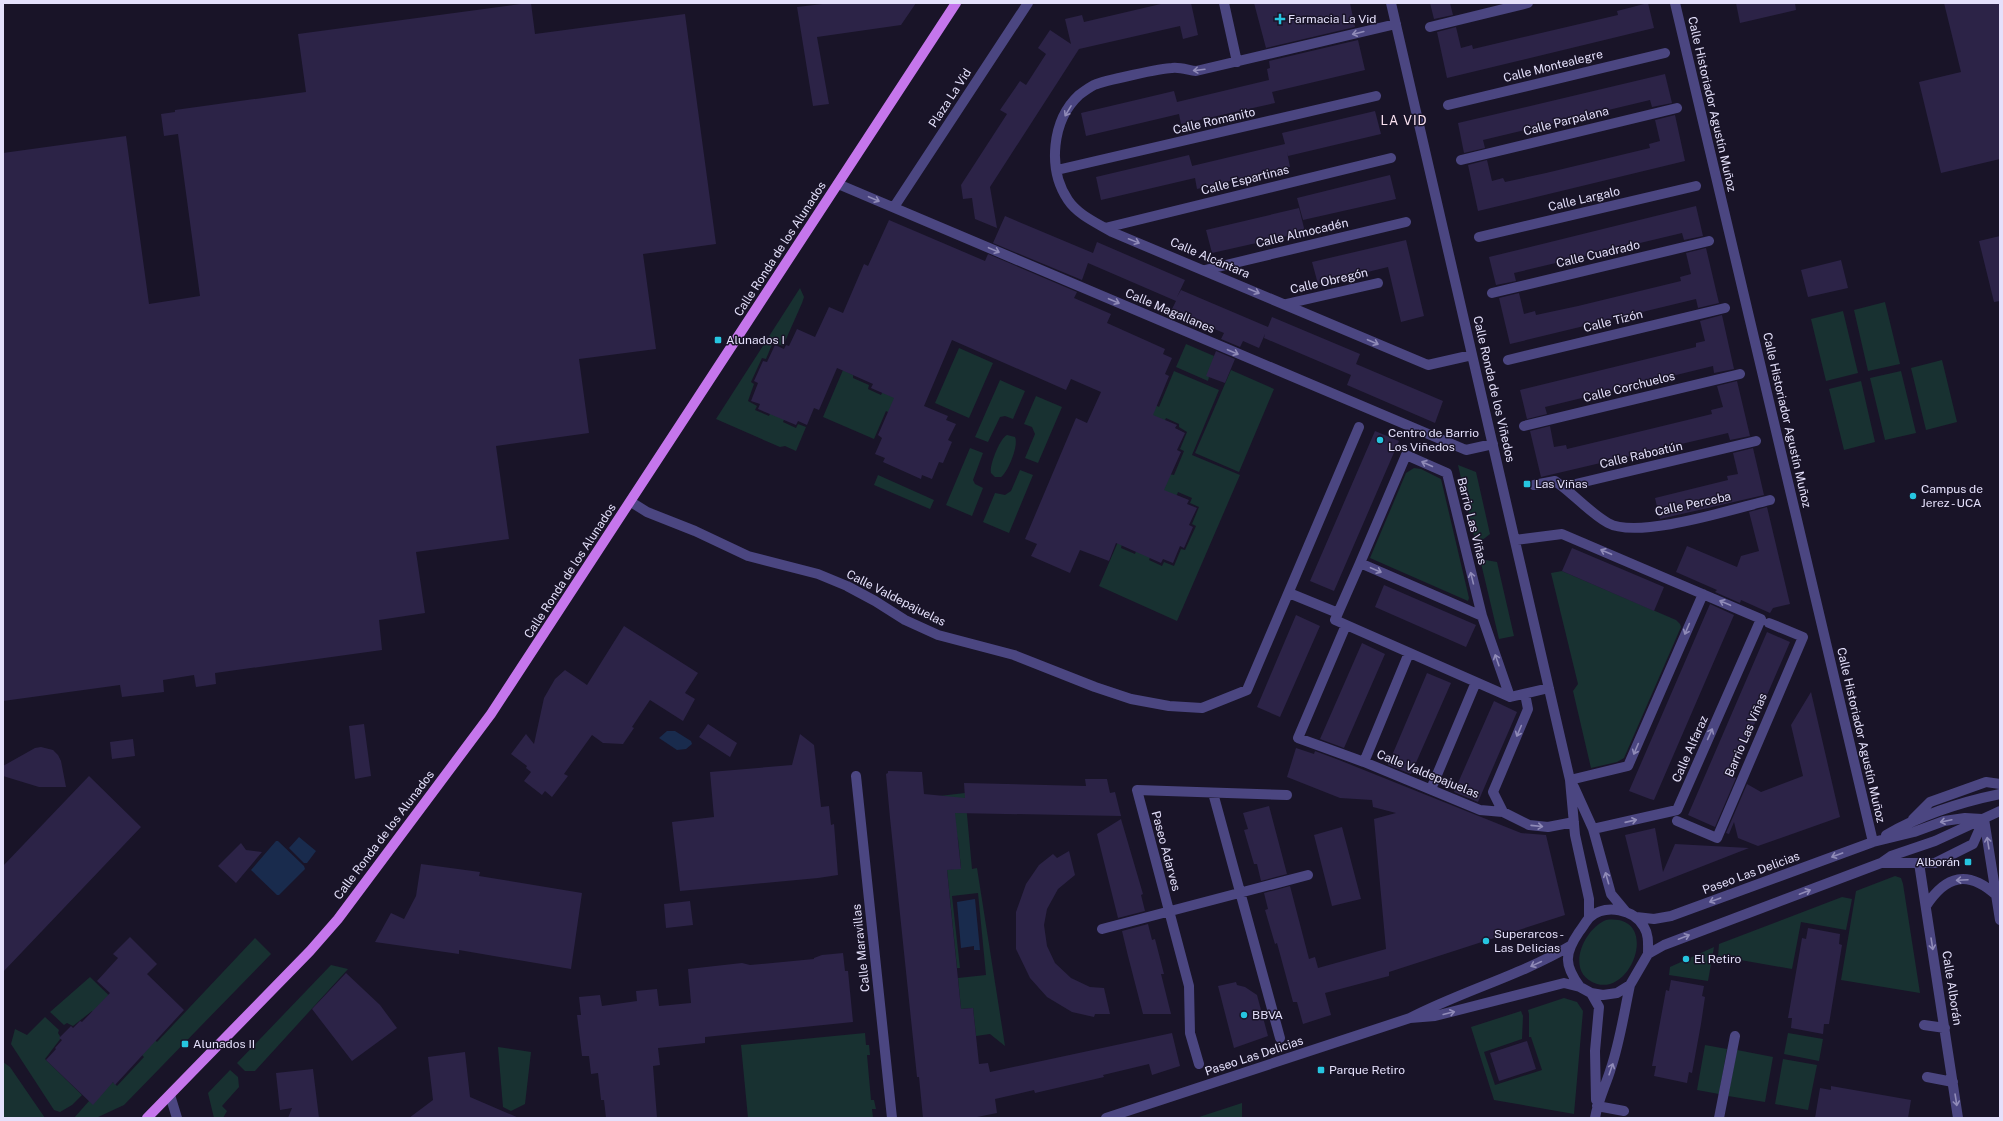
<svg xmlns="http://www.w3.org/2000/svg" width="2003" height="1121" font-family="'Public Sans',sans-serif">
  <rect width="100%" height="100%" fill="#191428"/>
  <path fill="#183131" d="M800 288 804 297 802 303 783 346 773 342 766 359 762 358 751 382 754 384 748 401 757 406 755 410 769 416 773 406 787 412 783 422 796 428 798 424 806 427 796 451 785 446 780 447 716 419Z
    M1885 302 1900 364 1868 371 1854 310Z
    M1843 311 1858 373 1826 381 1811 319Z
    M1186 344 1214 356 1208 381 1176 367Z
    M959 348 993 363 969 418 935 403Z
    M1942 360 1957 422 1926 430 1911 368Z
    M843 370 853 375V378L869 385 868 389 881 395 886 385 899 391 890 413 886 411 874 439 823 417Z
    M1231 370 1274 389 1239 472 1195 453Z
    M1174 371 1219 390 1192 455 1240 475 1177 621 1099 586 1118 542 1122 544 1121 548 1135 554 1139 544 1153 550 1149 560 1162 566 1164 562 1174 566 1181 549 1185 550 1196 526 1192 524 1199 507 1190 503 1192 498 1178 492 1174 502 1160 496 1169 474 1174 475 1184 451 1180 449 1187 432 1179 427V424L1166 418 1162 427 1148 421 1155 405 1159 407Z
    M1901 371 1916 433 1885 440 1870 378Z
    M1000 380 1025 391 1013 419 1005 416 1000 417 988 442 975 437Z
    M1861 381 1875 442 1844 450 1829 389Z
    M1036 396 1062 407 1038 463 1025 458 1035 434 1032 427 1024 424Z
    M1007 435 1015 437C1019 445 1008 472 1001 477H995L991 473C989 466 1000 438 1007 435Z
    M970 448 983 453 973 480 975 484 983 488 972 516 946 505Z
    M1458 465 1476 472 1490 534 1476 545Z
    M1414 468 1421 469 1441 479 1469 598 1468 601 1370 558 1406 473Z
    M1020 470 1033 475 1009 533 983 522 995 493 1005 495 1011 491Z
    M878 475 934 500 930 509 874 485Z
    M1480 559 1497 562 1514 636 1499 639Z
    M1562 571 1676 620 1680 624 1681 627 1624 758 1617 762 1591 768 1573 691 1578 684 1551 573Z
    M965 793 972 869 977 868 1005 1046 990 1034 976 1036 973 1008 961 1009 958 978 986 975 978 893 952 896 960 968H957L947 870 961 868 958 839 939 796Z
    M1895 876 1901 878 1903 884 1920 993 1841 980 1856 891Z
    M1842 897 1852 899 1846 930 1801 922 1792 969 1718 956 1719 944Z
    M1606 920C1660 913 1634 994 1597 984 1564 974 1583 929 1606 920Z
    M255 938 271 954 124 1105 96 1118H74L89 1101 113 1082 117 1086 144 1057 125 1039 123 1041 92 1011 73 1026 67 1023 64 1025 50 1012 90 977 157 1042Z
    M1714 947 1708 981 1669 975 1670 967Z
    M331 965 348 969 255 1071H245L237 1063Z
    M1564 998 1577 1002 1583 1011 1574 1114 1494 1100 1471 1027 1521 1011 1523 1016 1522 1039 1484 1052 1495 1085 1542 1070 1531 1037H1529V1014L1528 1010Z
    M45 1017 59 1030 58 1033 61 1038 45 1059 82 1095 72 1105 60 1112 54 1110 11 1044 15 1029 27 1035Z
    M865 1033 866 1045H869L870 1055H867L871 1100H874L876 1109H872L873 1118H748L741 1045Z
    M1788 1033 1823 1039 1819 1061 1784 1054Z
    M1705 1045 1727 1049 1719 1094 1697 1090Z
    M498 1047 531 1052 525 1104 511 1111 503 1107Z
    M1737 1050 1773 1057 1765 1102 1728 1096Z
    M1783 1059 1817 1065 1808 1110 1775 1104Z
    M3 1062 10 1067 45 1118H3Z
    M230 1070 238 1077 239 1087 222 1106 227 1111 223 1118H214L208 1093Z
    M1242 1103V1118H1196Z"/>
  <path fill="#192b4d" d="M667 731H675L691 741 692 744 686 749 677 750 659 738Z
    M299 837 316 851 307 863H304L289 848Z
    M276 841H278L304 866 305 869 279 895H277L251 870Z
    M975 899 980 950H974V946L961 948 957 902Z"/>
  <path fill="#2c2347" d="M528 3H531L535 34 685 14 716 244 643 254 656 349 579 359 589 433 496 446 509 539 416 552 425 613 379 620 382 650 215 673 216 684 196 687 194 675 163 680 164 692 122 697 120 685 3 701V153L126 136 149 304 200 296 178 134 164 136 161 114 175 112V110L306 92 298 34Z
    M831 3H916L901 25 817 37 829 104 813 106 797 7Z
    M1165 3H1191L1198 35 1183 39 1180 26 1079 49 990 187 997 228 975 219 972 198 963 199 961 185 1007 114 1000 110 1020 81 1026 85 1046 54 1038 48 1050 30 1071 44 1065 19 1082 15 1084 22Z
    M1254 3H1350L1355 27 1266 48Z
    M1430 3H1450L1453 15 1434 19Z
    M1648 3 1654 28 1447 78 1437 32 1456 27 1461 48 1472 45 1473 49 1618 15 1617 11Z
    M1736 3H1795L1796 10 1740 23Z
    M1944 3H2000V159L1941 173 1919 82 1961 72Z
    M1358 40 1365 70 1272 92 1271 88 1275 103 1181 124 1179 114 1086 136 1081 113 1174 91 1177 102 1269 80 1267 69 1270 68 1269 61Z
    M1665 74 1672 103 1652 107 1650 100 1483 140 1485 148 1464 153 1458 123Z
    M1375 111 1381 134 1288 156 1287 152 1290 167 1197 189 1195 178 1101 200 1096 177 1189 155 1193 169 1192 166 1285 144 1282 133Z
    M1675 115 1685 161 1478 211 1468 165 1487 160 1492 181 1503 178 1505 182 1546 173 1650 148 1649 144 1660 141 1655 120Z
    M1390 175 1396 199 1303 220 1297 198Z
    M1696 206 1703 236 1684 240 1682 233 1514 273 1516 281 1496 285 1489 257Z
    M1299 208 1305 232 1212 253 1206 230Z
    M1005 216 1093 253 1097 242 1185 280 1177 297 1181 290 1268 327 1272 317 1360 354 1356 364 1443 401 1435 423 1347 385 1351 375 1264 338 1265 334 1259 348 1243 341 1240 347 1221 339 1224 333 1171 311 1176 301 1088 263 1082 280 993 243Z
    M889 220 985 261 988 254 1077 292 1074 298 1111 314 1107 323 1165 349 1163 354 1172 358 1165 374 1169 376 1153 415 1177 425 1175 428 1185 433 1177 450 1181 452 1164 490 1189 500 1187 504 1197 508 1189 525 1193 527 1184 548 1180 546 1173 563 1163 559 1161 563 1116 543 1109 561 1080 550 1070 573 1031 556 1037 544 1025 539 1076 418 1087 423 1101 392 1071 379 1066 390 952 340 924 406 948 416 946 420 956 424 948 440 952 442 943 463 939 462 932 479 922 475 921 479 883 462 885 458 875 454 882 438 878 435 894 398 871 388 873 384 837 368 819 410 814 408 807 425 798 421 796 425 758 409 760 404 751 401 758 383 754 381 763 361 767 362 775 345 784 349 786 345 789 346 797 329 815 337 829 307 843 313 864 264 868 266Z
    M2000 236V301L1994 302 1979 241Z
    M1406 240 1424 316 1401 322 1388 267 1318 284 1312 262Z
    M1706 248 1719 303 1698 308 1696 299 1510 344 1499 298 1519 293 1524 314 1535 311 1536 315 1578 306 1681 281 1680 277 1691 274 1686 253Z
    M1841 260 1848 288 1808 297 1801 270Z
    M1722 315 1734 369 1714 373 1713 366 1545 407 1547 414 1527 419 1520 390 1696 347V343L1705 341 1700 321Z
    M1216 351 1235 359 1225 383 1206 376Z
    M1737 381 1750 436 1730 440 1728 433 1541 477 1530 431 1550 426 1554 447 1566 445 1567 449 1609 439 1712 414 1711 410 1723 407 1717 386Z
    M1375 431 1399 441 1334 591 1310 581Z
    M1753 448 1764 495 1660 519 1655 498 1728 480 1727 476 1738 474 1733 453Z
    M1767 507 1790 604 1773 608 1770 613 1741 600 1740 603 1715 592 1717 590 1676 572 1687 546 1737 567 1741 556 1759 551 1749 512Z
    M1572 548 1664 587 1654 611 1562 571Z
    M1384 585 1476 625 1466 647 1375 607Z
    M1710 604 1734 615 1654 800 1650 799 1629 791Z
    M1296 615 1320 626 1280 717 1257 707Z
    M624 626 698 673 685 693 695 699 683 721 650 700 632 727 634 728 623 744 603 743 592 735 564 774 568 776 552 797 545 791 542 795 524 781 531 772 526 768 527 766 511 754 526 734 534 744 544 698 555 679 565 670 587 685Z
    M1767 632 1790 642 1732 776 1736 778 1715 827 1688 815Z
    M1362 643 1385 654 1344 748 1320 739Z
    M1427 673 1451 683 1411 774 1388 765Z
    M1811 692 1840 817 1758 846 1738 838 1734 822 1729 834 1726 833 1747 784 1761 792 1803 776 1791 725Z
    M1494 701 1517 712 1478 802 1454 792Z
    M364 724 371 776 355 779 349 726Z
    M708 724 737 743 730 757 699 737Z
    M800 734 814 745 821 807 829 806 831 825 834 824 838 875 818 878 680 891 672 822 714 817 710 772 792 765Z
    M133 739 135 756 112 759 110 742Z
    M41 747 53 750 58 755 61 761 66 787H39L3 776V766L35 748Z
    M1296 748 1314 754 1315 751 1339 760 1521 833 1546 835 1565 915 1389 972V976L1325 993 1331 1015 1303 1024 1297 1002H1293L1277 943 1275 944 1265 910 1268 909 1264 893 1290 886 1309 959 1315 957 1318 968 1386 949 1374 819 1396 813 1373 807 1372 800 1340 798 1287 777Z
    M888 771 922 772 924 794 965 798 964 783 1086 786 1085 779H1107L1110 793 1115 792 1121 816 955 813 961 869 947 870 961 1009 973 1008 979 1064 988 1063 990 1072 1172 1033 1180 1066 1152 1075 1149 1064 1103 1075 1104 1077 1035 1093 1034 1090 995 1099 997 1113 972 1118H923L919 1077H917L890 818 886 774 888 773Z
    M89 776 141 827 3 972V866Z
    M1269 806 1287 874 1261 881 1257 864H1254L1244 830 1248 829 1243 813Z
    M1121 819 1143 894 1141 895 1145 911 1118 918 1097 834Z
    M1342 827 1361 899 1332 906 1314 835Z
    M1655 828 1663 872 1675 844 1749 848 1639 891 1625 835Z
    M241 843 246 850 262 852 236 883 218 866Z
    M1069 851 1075 875 1058 889 1047 909 1044 925 1047 946 1055 963 1071 978 1090 987 1104 988 1110 1014H1095L1094 1017 1072 1012 1047 997 1030 978 1016 949V912L1026 884 1039 865 1053 854 1057 858Z
    M421 864 480 872 479 876 582 893 571 969 459 950V954L375 942 391 913 404 919 416 896Z
    M690 901 693 925 666 928 664 904Z
    M1148 924 1152 940 1155 939 1164 974H1161L1171 1014H1143L1128 956 1122 931Z
    M1808 928 1840 934 1839 944 1842 945 1829 1024H1824L1823 1034 1791 1028 1792 1018H1788L1802 938 1806 939Z
    M130 937 157 964 147 974 184 1010 115 1085 113 1082 93 1105 46 1060 56 1049 55 1048 62 1040 59 1038 71 1026 73 1028 80 1021 82 1022 110 993 97 981 118 958 113 954Z
    M843 953 845 971H848L853 1022 705 1037V1043L658 1048 660 1065 653 1066 657 1118H606L604 1100H601L598 1073 591 1074 589 1056H582L577 1015H581L579 997 600 995 602 1006 637 1001 636 991 657 989 659 1006 691 1003 688 969 742 963 750 965 814 959V958L822 955Z
    M346 973 380 1005 397 1028 352 1061 312 1009Z
    M1671 980 1704 986 1702 996 1705 997 1701 1024 1692 1073 1689 1072 1687 1083 1654 1076 1656 1066H1652L1666 990 1669 991Z
    M1236 982 1237 985 1245 987 1257 995 1268 1036 1234 1048 1218 986Z
    M1527 1041 1536 1069 1499 1081 1490 1053Z
    M465 1052 470 1097 519 1118H409L433 1100 428 1057Z
    M313 1069 319 1118H288L292 1108 280 1110 276 1073Z
    M1831 1086 1911 1100 1908 1118H1815L1820 1088 1831 1090Z"/>
  <g fill="none" stroke-linecap="round" stroke-linejoin="round">
    <path stroke="#4b4681" stroke-width="10" d="M1224 3 1237 62
      M1391 3 1570 780 1575 835 1589 899V918
      M1675 3 1873 842
      M1396 24 1196 71C1188 70 1180 67 1172 68 1162 68 1103 81 1094 85 1090 87 1083 92 1079 95 1052 120 1047 169 1068 200 1078 215 1097 223 1112 232L1428 365 1472 355
      M1430 27 1528 3
      M1448 105 1665 53
      M1461 160 1677 108
      M1057 170 1376 96
      M838 184 1466 450 1493 444
      M894 207 1028 3
      M1105 228 1391 158
      M1479 237 1696 186
      M1205 270 1406 222
      M1492 293 1709 241
      M1286 304 1378 283
      M1508 360 1725 308
      M1524 426 1740 374
      M1534 485 1555 481 1563 487 1756 441
      M1563 487C1577 498 1592 514 1608 523 1638 540 1736 508 1770 500
      M631 502 647 512 695 531 748 556 818 574 847 586 875 601 905 620 938 635 1014 655 1095 687 1131 699 1169 706 1202 708 1247 690 1359 427
      M1515 540 1562 534 1761 619 1677 810 1593 829
      M1289 593 1338 613 1335 620 1510 697 1549 688
      M1338 613 1360 563
      M1482 616 1360 563 1406 455 1447 473 1482 616 1510 697
      M1346 625 1298 738 1364 762 1480 810 1503 812 1529 825 1548 827 1574 822
      M1364 762 1409 653
      M856 776 892 1118
      M1570 780 1628 766 1703 594
      M1574 787 1593 829 1611 894 1626 912
      M1431 789 1476 682
      M1213 793 1280 1038
      M1503 812 1493 792 1528 709 1525 694
      M1913 819 1930 802 1986 782 2000 784
      M1984 819 2000 920
      M1677 821 1717 838 1803 637 1769 623
      M1886 835C1921 815 1961 802 2000 794
      M1881 863H1935L1973 844 1984 819
      M1919 863 1958 1118
      M1926 906C1946 875 1968 870 1996 895
      M1636 917 1654 919 1671 916 1873 842 1914 832 1944 821 1965 818 1982 819
      M1102 929 1308 875
      M1580 987C1564 965 1564 954 1579 932 1583 927 1586 921 1590 917 1606 904 1634 909 1644 927 1649 935 1648 944 1648 954
      M1591 993 1599 1007 1595 1051 1596 1100
      M1410 1018 1435 1016 1564 983 1580 987 1591 993 1603 995 1617 993 1630 985 1648 954 1664 945 1881 863 1891 856 1935 841 2000 811
      M1924 1025 1945 1028
      M1199 1064 1190 1033 1189 986 1137 790 1287 795
      M1927 1077 1953 1082
      M170 1095 177 1118
      M1597 1106 1624 1111
      M1106 1118 1410 1018C1462 991 1519 976 1570 946
      M1595 1118C1598 1100 1606 1085 1611 1068 1620 1041 1624 1013 1630 985
      M1719 1118 1735 1036"/>
    <path stroke="#c576ec" stroke-width="10" d="M147 1118 310 951 338 919 491 714 956 3"/>
  </g>
  <defs><path id="oneway-shaft" d="M-6 0H5M1.5-3L5.5 0L1.5 3" fill="none" stroke-width="1.6" stroke-linecap="round" stroke-linejoin="round"/></defs>
  <g stroke="#908bb8">
    <use href="#oneway-shaft" transform="translate(1358 33) rotate(166)"/>
    <use href="#oneway-shaft" transform="translate(1199 70) rotate(173)"/>
    <use href="#oneway-shaft" transform="translate(1068 111) rotate(121)"/>
    <use href="#oneway-shaft" transform="translate(874 199) rotate(23)"/>
    <use href="#oneway-shaft" transform="translate(1134 241) rotate(22)"/>
    <use href="#oneway-shaft" transform="translate(994 250) rotate(23)"/>
    <use href="#oneway-shaft" transform="translate(1254 291) rotate(23)"/>
    <use href="#oneway-shaft" transform="translate(1114 301) rotate(23)"/>
    <use href="#oneway-shaft" transform="translate(1373 342) rotate(23)"/>
    <use href="#oneway-shaft" transform="translate(1233 352) rotate(23)"/>
    <use href="#oneway-shaft" transform="translate(1427 464) rotate(-156)"/>
    <use href="#oneway-shaft" transform="translate(1606 552) rotate(-157)"/>
    <use href="#oneway-shaft" transform="translate(1376 570) rotate(23)"/>
    <use href="#oneway-shaft" transform="translate(1472 578) rotate(-104)"/>
    <use href="#oneway-shaft" transform="translate(1725 603) rotate(-157)"/>
    <use href="#oneway-shaft" transform="translate(1687 629) rotate(113)"/>
    <use href="#oneway-shaft" transform="translate(1497 660) rotate(-109)"/>
    <use href="#oneway-shaft" transform="translate(1519 731) rotate(113)"/>
    <use href="#oneway-shaft" transform="translate(1710 734) rotate(-66)"/>
    <use href="#oneway-shaft" transform="translate(1636 749) rotate(113)"/>
    <use href="#oneway-shaft" transform="translate(1631 821) rotate(-13)"/>
    <use href="#oneway-shaft" transform="translate(1946 821) rotate(168)"/>
    <use href="#oneway-shaft" transform="translate(1537 826) rotate(6)"/>
    <use href="#oneway-shaft" transform="translate(1988 843) rotate(-99)"/>
    <use href="#oneway-shaft" transform="translate(1837 855) rotate(160)"/>
    <use href="#oneway-shaft" transform="translate(1607 878) rotate(-106)"/>
    <use href="#oneway-shaft" transform="translate(1962 880) rotate(177)"/>
    <use href="#oneway-shaft" transform="translate(1805 892) rotate(-21)"/>
    <use href="#oneway-shaft" transform="translate(1715 900) rotate(160)"/>
    <use href="#oneway-shaft" transform="translate(1684 937) rotate(-21)"/>
    <use href="#oneway-shaft" transform="translate(1932 944) rotate(81)"/>
    <use href="#oneway-shaft" transform="translate(1536 964) rotate(155)"/>
    <use href="#oneway-shaft" transform="translate(1449 1013) rotate(-14)"/>
    <use href="#oneway-shaft" transform="translate(1611 1069) rotate(-71)"/>
    <use href="#oneway-shaft" transform="translate(1956 1100) rotate(81)"/>
  </g>
  <g fill="#26c5e0" stroke="#191428" stroke-width="1.5">
    <path d="M1278 13h4v4h4v4h-4v4h-4v-4h-4v-4h4z"/>
    <rect x="714" y="336" width="8" height="8" rx="2"/>
    <circle cx="1380" cy="440" r="4"/>
    <rect x="1523" y="480" width="8" height="8" rx="2"/>
    <circle cx="1913" cy="496" r="4"/>
    <rect x="1964" y="858" width="8" height="8" rx="2"/>
    <circle cx="1486" cy="941" r="4"/>
    <circle cx="1686" cy="959" r="4"/>
    <circle cx="1244" cy="1015" r="4"/>
    <rect x="181" y="1040" width="8" height="8" rx="2"/>
    <rect x="1317" y="1066" width="8" height="8" rx="2"/>
  </g>
  <g text-anchor="middle" stroke-width="3" stroke-linejoin="round" paint-order="stroke">
    <g font-size="12" fill="#e4e0fb" stroke="#191428" text-anchor="start">
      <text x="1288" y="23">Farmacia La Vid</text>
      <text x="726" y="344">Alunados I</text>
      <text x="1388" y="437">Centro de Barrio<tspan x="1388" dy="14">Los Viñedos</tspan></text>
      <text x="1535" y="488">Las Viñas</text>
      <text x="1921" y="493">Campus de<tspan x="1921" dy="14">Jerez - UCA</tspan></text>
      <text x="1960" y="866" text-anchor="end">Alborán</text>
      <text x="1494" y="938">Superarcos -<tspan x="1494" dy="14">Las Delicias</tspan></text>
      <text x="1694" y="963">El Retiro</text>
      <text x="1252" y="1019">BBVA</text>
      <text x="193" y="1048">Alunados II</text>
      <text x="1329" y="1074">Parque Retiro</text>
    </g>
    <g font-size="12" fill="#e4e0fb" stroke="#191428">
      <text transform="translate(1553 66) rotate(-14)" y="4">Calle Montealegre</text>
      <text transform="translate(950 98) rotate(-57)" y="4">Plaza La Vid</text>
      <text transform="translate(1712 104) rotate(77)" y="4">Calle Historiador Agustín Muñoz</text>
      <text transform="translate(1214 121) rotate(-13)" y="4">Calle Romanito</text>
      <text transform="translate(1566 121) rotate(-14)" y="4">Calle Parpalana</text>
      <text transform="translate(1245 180) rotate(-14)" y="4">Calle Espartinas</text>
      <text transform="translate(1584 199) rotate(-13)" y="4">Calle Largalo</text>
      <text transform="translate(1302 233) rotate(-13)" y="4">Calle Almocadén</text>
      <text transform="translate(780 249) rotate(-57)" y="4">Calle Ronda de los Alunados</text>
      <text transform="translate(1598 254) rotate(-13)" y="4">Calle Cuadrado</text>
      <text transform="translate(1210 258) rotate(23)" y="4">Calle Alcántara</text>
      <text transform="translate(1329 281) rotate(-13)" y="4">Calle Obregón</text>
      <text transform="translate(1170 311) rotate(23)" y="4">Calle Magallanes</text>
      <text transform="translate(1613 321) rotate(-14)" y="4">Calle Tizón</text>
      <text transform="translate(1629 387) rotate(-14)" y="4">Calle Corchuelos</text>
      <text transform="translate(1494 389) rotate(77)" y="4">Calle Ronda de los Viñedos</text>
      <text transform="translate(1787 420) rotate(77)" y="4">Calle Historiador Agustín Muñoz</text>
      <text transform="translate(1641 455) rotate(-13)" y="4">Calle Raboatún</text>
      <text transform="translate(1693 504) rotate(-12)" y="4">Calle Perceba</text>
      <text transform="translate(1472 521) rotate(76)" y="4">Barrio Las Viñas</text>
      <text transform="translate(570 571) rotate(-57)" y="4">Calle Ronda de los Alunados</text>
      <text transform="translate(896 598) rotate(27)" y="4">Calle Valdepajuelas</text>
      <text transform="translate(1746 735) rotate(-67)" y="4">Barrio Las Viñas</text>
      <text transform="translate(1861 735) rotate(77)" y="4">Calle Historiador Agustín Muñoz</text>
      <text transform="translate(1690 749) rotate(-66)" y="4">Calle Alfaraz</text>
      <text transform="translate(1428 774) rotate(22)" y="4">Calle Valdepajuelas</text>
      <text transform="translate(384 835) rotate(-53)" y="4">Calle Ronda de los Alunados</text>
      <text transform="translate(1166 851) rotate(75)" y="4">Paseo Adarves</text>
      <text transform="translate(1751 873) rotate(-20)" y="4">Paseo Las Delicias</text>
      <text transform="translate(861 948) rotate(-96)" y="4">Calle Maravillas</text>
      <text transform="translate(1952 988) rotate(81)" y="4">Calle Alborán</text>
      <text transform="translate(1254 1056) rotate(-18)" y="4">Paseo Las Delicias</text>
    </g>
    <g font-size="13" letter-spacing="1" fill="#fbe2f1" stroke="#191428">
      <text x="1404" y="125">LA VID</text>
    </g>
  </g>
  <rect width="2003" height="1121" fill="none" stroke="#e4e0fb" stroke-width="8"/>
</svg>
